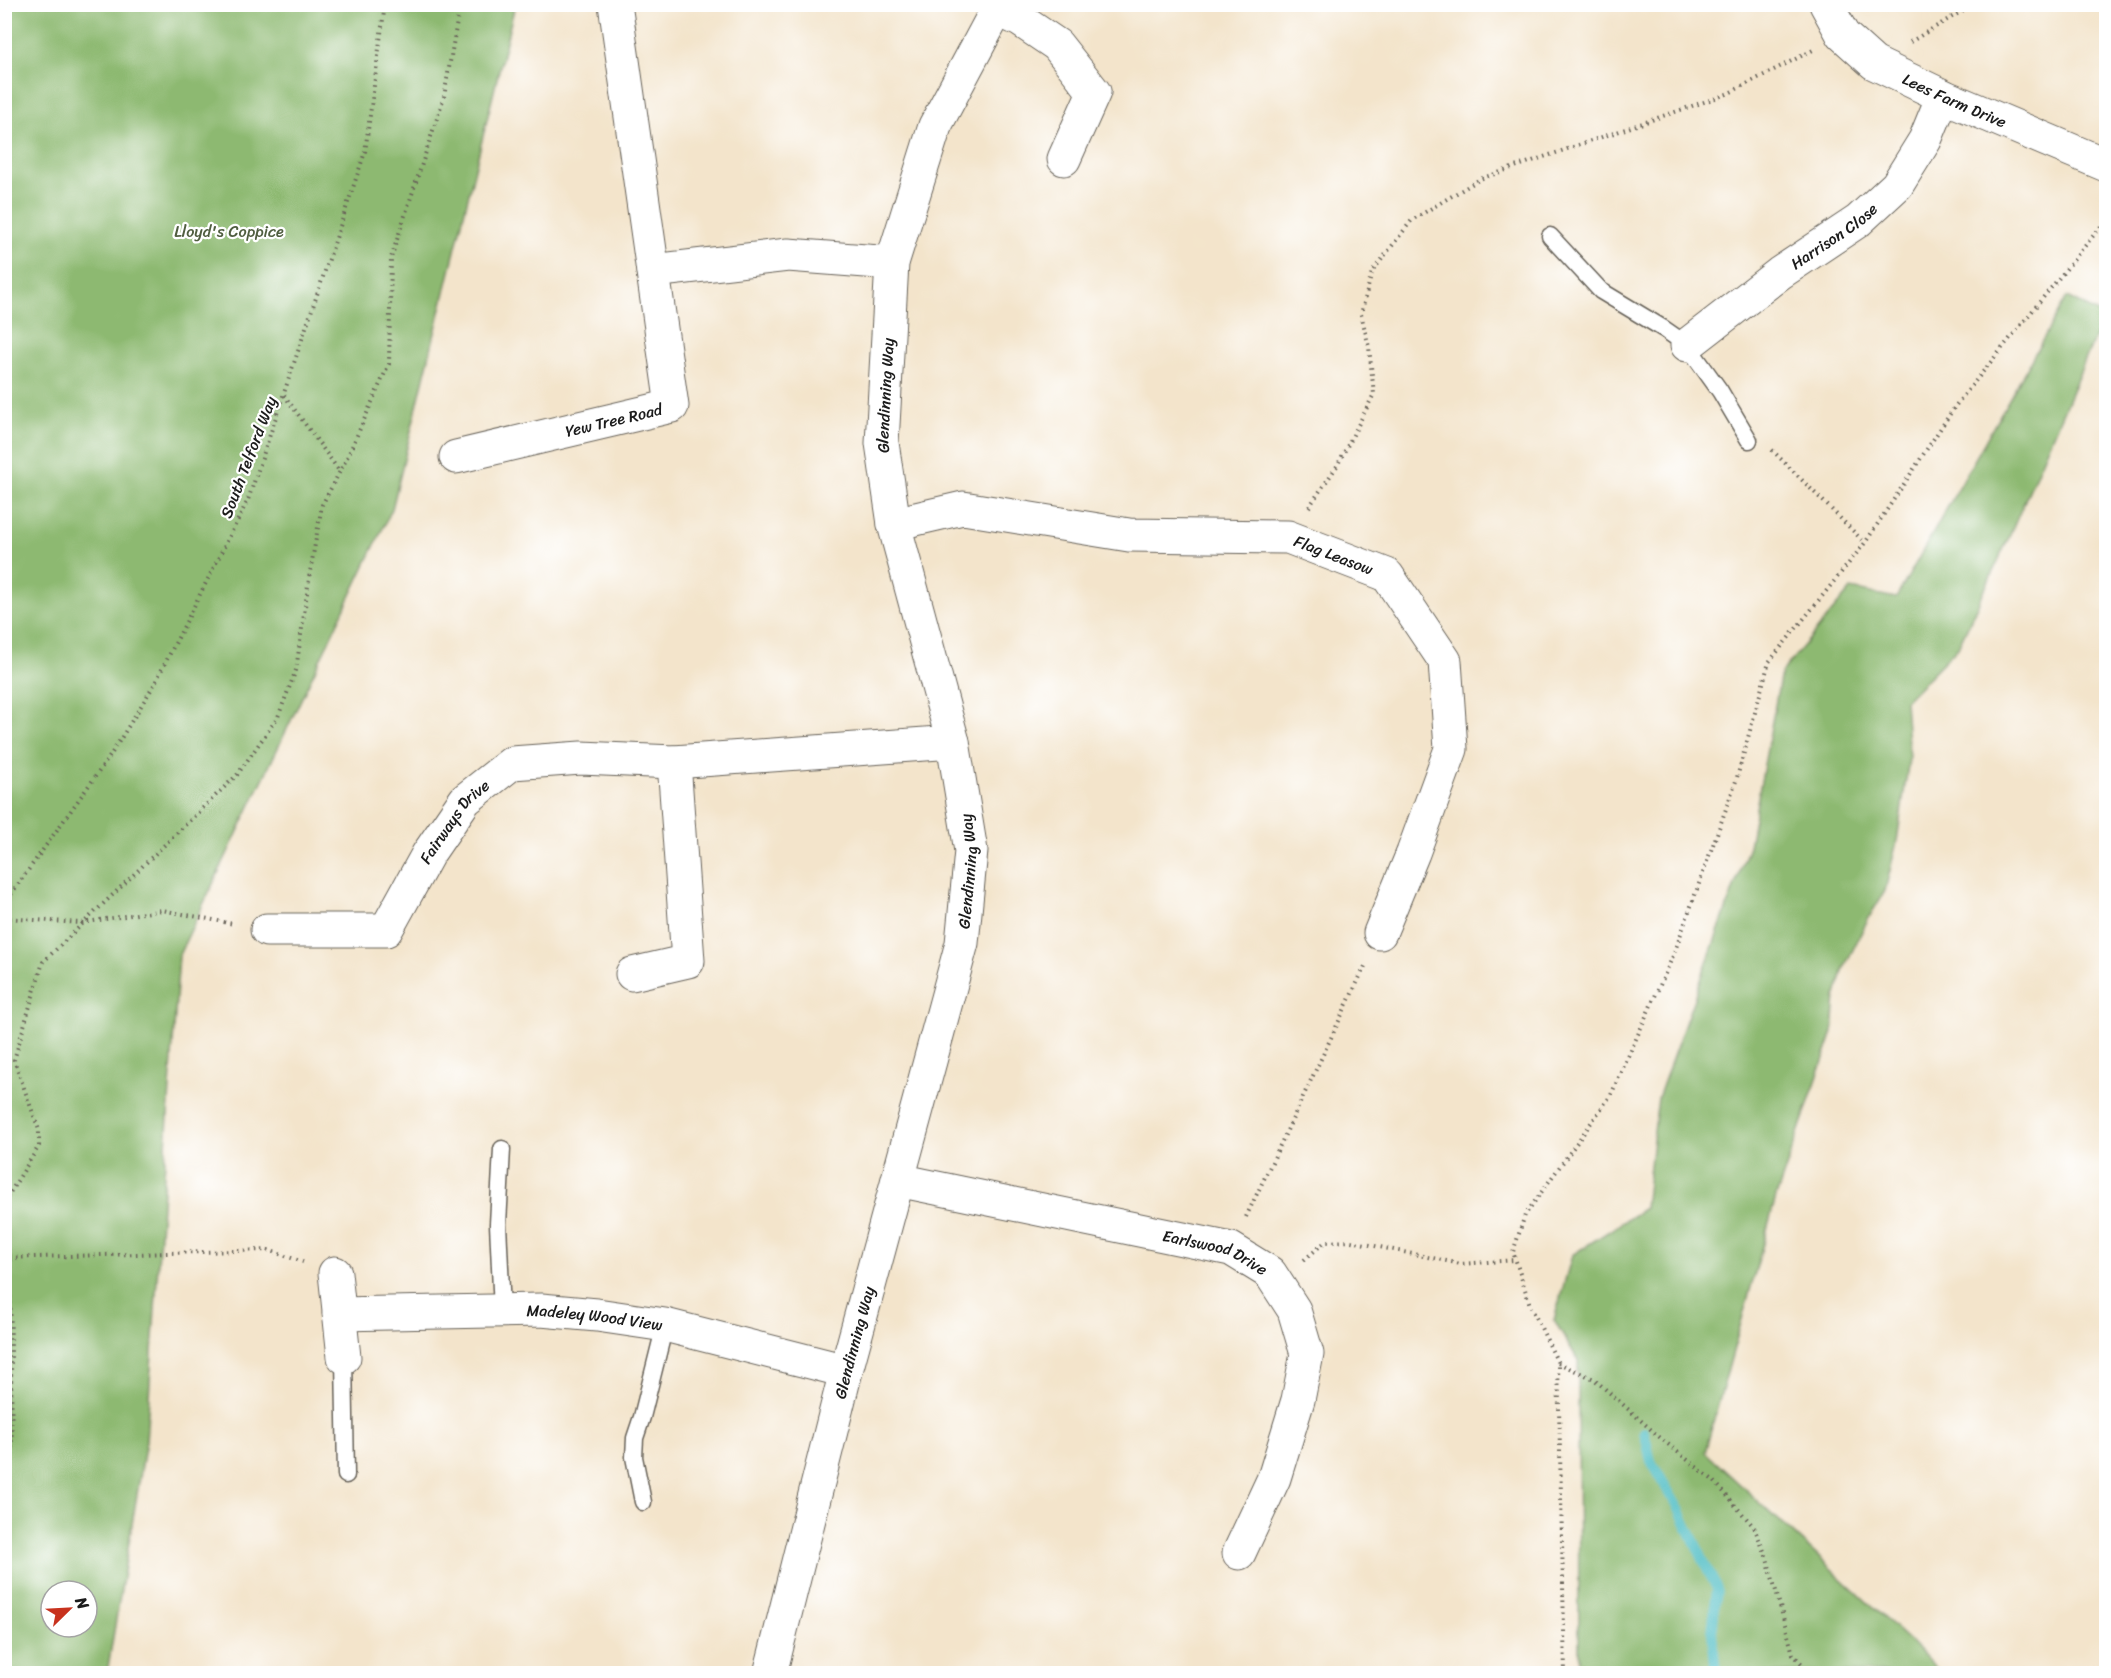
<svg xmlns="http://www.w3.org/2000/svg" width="2111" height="1678" font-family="Sriracha,sans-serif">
  <rect width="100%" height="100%" fill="#fff"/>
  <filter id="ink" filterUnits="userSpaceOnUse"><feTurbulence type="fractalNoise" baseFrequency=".0167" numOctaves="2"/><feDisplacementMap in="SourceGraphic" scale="12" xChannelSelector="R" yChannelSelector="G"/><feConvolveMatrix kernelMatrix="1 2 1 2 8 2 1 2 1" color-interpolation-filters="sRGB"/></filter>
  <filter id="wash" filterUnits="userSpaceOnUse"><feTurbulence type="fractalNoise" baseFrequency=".008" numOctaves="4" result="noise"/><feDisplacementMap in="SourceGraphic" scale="24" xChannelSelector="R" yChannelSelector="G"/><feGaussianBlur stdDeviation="1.35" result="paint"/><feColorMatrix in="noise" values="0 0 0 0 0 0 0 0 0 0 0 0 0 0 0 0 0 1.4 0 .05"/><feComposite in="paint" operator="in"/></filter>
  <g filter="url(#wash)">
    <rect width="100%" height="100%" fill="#f3e4cb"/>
    <path fill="#8db971" stroke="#546a46" stroke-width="1.5" fill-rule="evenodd" d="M5 4 515 5 392 509 179 955 146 1441 107 1673H5ZM51 1591H87V1627H51Z
      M2067 297 2104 316 2010 535 1958 647 1905 701 1909 759 1897 841 1885 891 1868 919 1844 968 1836 995 1833 1032 1776 1197 1705 1452 1918 1649 1941 1673H1579L1578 1360 1554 1320 1572 1255 1645 1208 1658 1098 1749 846 1781 673 1851 589 1896 598Z"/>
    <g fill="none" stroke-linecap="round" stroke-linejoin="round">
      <path stroke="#4fbdc4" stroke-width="10" d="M1644 1432 1651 1461 1680 1511 1717 1589 1712 1632 1716 1674"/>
    </g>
  </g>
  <g filter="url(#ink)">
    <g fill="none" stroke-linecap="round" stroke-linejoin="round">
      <g stroke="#676259" stroke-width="19">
        <path id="service" d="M1550 236 1601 291 1664 329 1687 345 1720 391 1749 440
          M502 1311 498 1224 502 1149
          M344 1357 346 1475
          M643 1502 634 1457 635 1438 642 1417 665 1325"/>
      </g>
      <g stroke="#676259" stroke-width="35">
        <g id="minor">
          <path id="s1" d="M1826 4 1843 35 1874 63 1943 96 2106 165"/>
          <path d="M997 9 1020 20 1057 45 1094 92 1064 159"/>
          <path d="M653 271 788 255 892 263"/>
          <path id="s2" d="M1687 345 1780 273 1858 221 1897 185 1925 140 1943 96"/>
          <path id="s3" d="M456 457 672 406 615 4"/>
          <path id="s4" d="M894 524 963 508 1129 535 1288 537 1387 575 1445 661 1451 749 1413 853 1380 933"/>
          <path id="s5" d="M267 930H386L428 854 465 800 512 763 581 758 674 762 953 742"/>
          <path d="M632 974 688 961 674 762"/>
          <path id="s6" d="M898 1180 1231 1249 1270 1273 1294 1310 1307 1354 1298 1400 1274 1478 1239 1553"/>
          <path d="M335 1273 344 1357"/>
          <path id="s7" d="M339 1314 541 1310 597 1315 665 1325 846 1371"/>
          <path id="s8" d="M770 1674 846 1371 962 943 971 851 953 742 894 524 882 443 892 263 935 126 1000 4"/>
        </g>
      </g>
      <path stroke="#676259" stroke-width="4" stroke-dasharray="1.5 4.5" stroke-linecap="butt" d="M1910 42 1974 4
        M284 395 340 472
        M1772 450 1865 543
        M1309 507 1337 466 1374 394 1369 347 1361 314 1372 272 1412 220 1480 179 1727 94 1813 50
        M4 904 110 756 154 685 248 500 365 152 385 4
        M4 918 81 923 162 910 234 924
        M4 1202 39 1146V1130L14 1060 43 962 237 775 278 717 296 670 310 572 322 505 346 460 389 364 391 258 444 97 460 4
        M1246 1217 1366 964
        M4 1231 10 1257 12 1463 4 1476
        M4 1258 268 1250 303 1262
        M1304 1260 1325 1242 1351 1241 1461 1264 1515 1260
        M1558 1363 1594 1379 1664 1441 1714 1481 1754 1527 1767 1558 1793 1654 1811 1674
        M1565 1674 1558 1363 1530 1305 1513 1252 1525 1215 1611 1095 1673 956 1736 781 1769 662 1865 543 1956 405 2106 220"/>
      <use href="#service" stroke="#fff" stroke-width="16"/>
      <use href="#minor" stroke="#fff" stroke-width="33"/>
    </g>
  </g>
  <g text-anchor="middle" stroke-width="4.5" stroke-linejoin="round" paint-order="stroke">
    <g font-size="16" fill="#1c1c1c" stroke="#fff">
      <text dy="6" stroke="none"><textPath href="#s1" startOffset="166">Lees Farm Drive</textPath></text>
      <text dy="6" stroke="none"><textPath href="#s2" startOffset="183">Harrison Close</textPath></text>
      <text dy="6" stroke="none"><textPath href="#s8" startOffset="1314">Glendinning Way</textPath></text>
      <text dy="6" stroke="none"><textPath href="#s3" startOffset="162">Yew Tree Road</textPath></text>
      <text transform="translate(248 457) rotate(-69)" y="6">South Telford Way</text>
      <text dy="6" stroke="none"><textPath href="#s4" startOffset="447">Flag Leasow</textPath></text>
      <text dy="6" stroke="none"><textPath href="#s5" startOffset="248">Fairways Drive</textPath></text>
      <text dy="6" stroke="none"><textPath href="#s8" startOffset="828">Glendinning Way</textPath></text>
      <text dy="6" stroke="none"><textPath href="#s6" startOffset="326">Earlswood Drive</textPath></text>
      <text dy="6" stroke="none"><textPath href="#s7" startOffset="256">Madeley Wood View</textPath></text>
      <text dy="6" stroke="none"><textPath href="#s8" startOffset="342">Glendinning Way</textPath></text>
    </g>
    <g font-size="16" fill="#505e40" stroke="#fff">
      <text x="229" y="237">Lloyd's Coppice</text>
    </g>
  </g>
  <rect width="2111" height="1678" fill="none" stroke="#fff" stroke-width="24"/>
  <g transform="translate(69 1609) rotate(66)"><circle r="28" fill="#ffffff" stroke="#a4a4a4" stroke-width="1.5"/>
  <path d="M0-4.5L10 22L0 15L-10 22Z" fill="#c8321e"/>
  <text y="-9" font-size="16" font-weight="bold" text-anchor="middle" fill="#1c1c1c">N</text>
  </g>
</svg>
